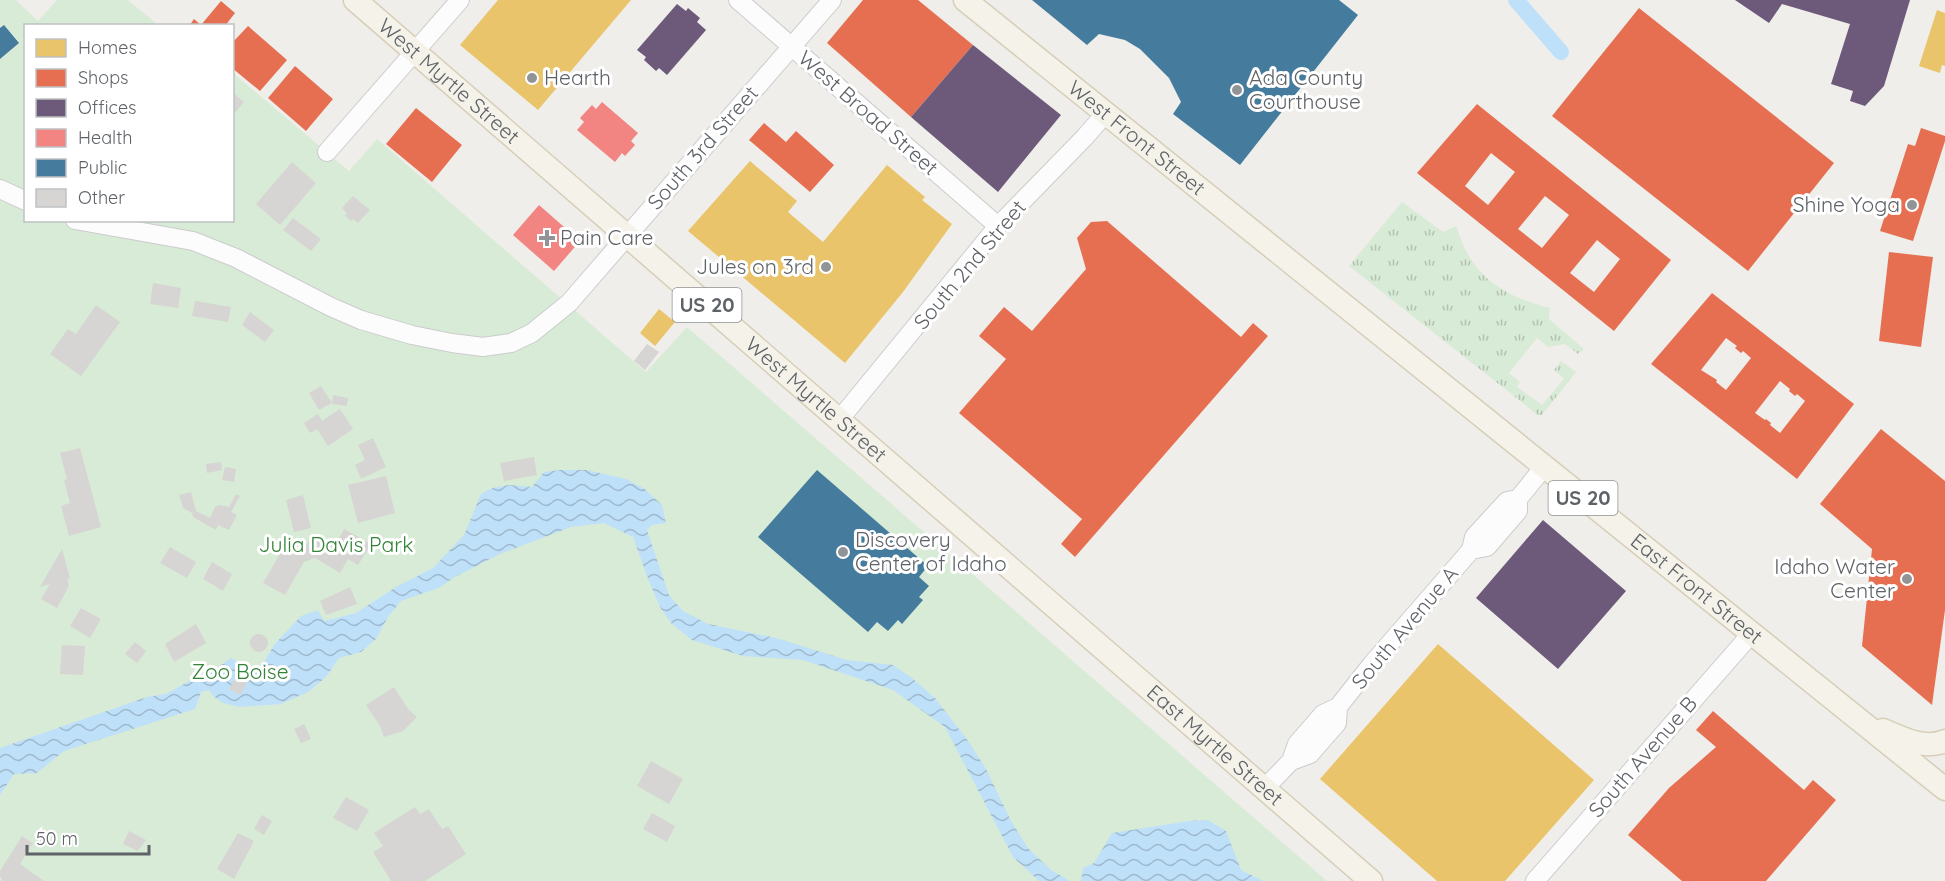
<svg xmlns="http://www.w3.org/2000/svg" width="1945" height="881" font-family="Quicksand,sans-serif">
  <defs>
    <pattern id="grass-tufts" width="24" height="20" patternUnits="userSpaceOnUse" patternTransform="scale(1.5)"><rect width="24" height="20" fill="#d8ebd6"/><path d="M3 7l-1-3M5 7V3M7 7l1-3M15 17l-1-3M17 17v-4M19 17l1-3" fill="none" stroke="#b2c2b1"/></pattern>
    <pattern id="water-waves" width="16" height="10" patternUnits="userSpaceOnUse" patternTransform="scale(1.5)"><rect width="16" height="10" fill="#bfe0f9"/><path d="M0 5q4-4 8 0t8 0" fill="none" stroke="#9eb9cd"/></pattern>
  </defs>
  <rect width="100%" height="100%" fill="#efeeea"/>
  <path fill="url(#grass-tufts)" d="M1402 202 1443 232 1456 226C1460 236 1463 247 1469 256 1486 286 1518 300 1550 308L1549 319 1584 349 1578 354 1565 344 1548 347 1537 338 1509 373 1520 382 1517 387 1542 405 1564 379 1554 370 1561 361 1576 372 1542 415H1538L1349 266Z"/>
  <path fill="#d8ebd6" d="M0 0H16L38 21 57 0H128L158 25 26 26V220H232L233 73 349 171 377 139 646 372 687 327 1327 881H0Z"/>
  <path fill="url(#water-waves)" d="M560 470H587L626 479 645 489 662 505 666 523 652 525 647 530 669 595 683 611 708 624 776 638 847 660 893 665 912 678 935 698 969 742 986 769 1011 821 1028 848 1051 870 1070 881H1039L1013 857 945 727 893 690 803 660 743 656 692 640 671 623 660 607 648 579 633 537 604 523 571 527 500 554 453 578 441 587 401 601 388 617 376 639 361 652 339 658 326 677 308 692 281 704 240 707 223 703 214 697 209 690 201 692 195 709 64 751 37 773 14 774 0 795V748L147 697 166 694 202 674 214 670 231 658 258 673 274 645 301 616 318 610 324 621 356 613 396 587 433 568 464 535 481 494 492 488 509 485 532 487 544 472Z
    M1208 820 1226 831 1241 870 1263 881H1081L1083 868 1094 863 1112 833 1189 821Z"/>
  <path fill="#e9c46a" d="M498 0H631L538 110 460 45Z
    M1937 10 1945 13V66L1942 65 1940 73 1919 66Z
    M750 161 797 201 788 212 823 242 887 165 925 197 922 200 952 224 903 292 845 363 688 231Z
    M659 309 675 322 655 346 640 333Z
    M1438 644 1594 780 1505 881H1437L1320 779Z"/>
  <path fill="#e76f51" fill-rule="evenodd" d="M863 0H918L973 45 911 117 827 43Z
    M221 1 235 13 225 26H189L194 19 201 25Z
    M1639 8 1834 163 1748 271 1552 116Z
    M248 26 287 60 260 91 232 68V43Z
    M295 66 333 99 306 131 268 98Z
    M1477 104 1671 260 1614 331 1417 173ZM1491 153 1515 172 1488 205 1465 186ZM1545 196 1569 215 1542 248 1518 229ZM1597 240 1620 259 1594 292 1570 273Z
    M416 108 462 145 432 182 386 144Z
    M764 123 786 142 796 131 834 165 810 192 749 140Z
    M1921 128 1945 136V141L1913 241 1880 231 1908 144 1915 146Z
    M1107 221 1241 337 1253 323 1268 336 1075 557 1061 544 1082 519 959 413 1006 359 979 336 1004 307 1032 331 1086 269 1077 238 1091 222Z
    M1889 252 1933 257 1921 347 1879 341Z
    M1712 293 1854 404 1797 479 1651 364ZM1726 338 1737 346 1735 348 1741 353 1743 351 1751 358 1726 390 1716 382 1717 380 1701 370ZM1780 381 1790 389 1789 391 1795 396 1797 394 1805 401 1780 433 1770 425 1771 423 1766 419 1765 420 1755 413Z
    M1881 429 1945 481V610L1932 705 1862 646 1872 549 1820 504Z
    M1713 711 1804 790 1813 780 1836 800 1766 881H1682L1628 835 1669 788 1716 747 1696 730Z"/>
  <path fill="#6d597a" d="M1735 0H1910L1884 86 1865 106 1850 101 1853 91 1831 84 1850 24 1782 4 1769 23Z
    M677 4 686 11 688 8 700 18 697 22 706 30 667 75 659 68 656 71 644 60 646 57 637 50Z
    M973 45 1061 115 998 192 911 117Z
    M1543 520 1626 591 1558 669 1476 598Z"/>
  <path fill="#f28482" d="M602 102 638 133 631 141 635 145 625 156 622 153 615 162 577 130 584 122 580 118 592 105 596 109Z
    M539 205 580 241 554 271 513 235Z"/>
  <path fill="#457b9d" d="M1032 0H1339L1358 15 1240 165 1173 114 1181 102 1169 78 1140 49 1125 40 1099 34 1087 45Z
    M4 25 19 43 0 59V28Z
    M817 470 928 566 919 577 929 586 919 597 923 600 902 624 898 620 888 631 877 622 868 632 758 537Z"/>
  <g fill="none" stroke-linecap="round" stroke-linejoin="round">
    <path stroke="#bfe0f9" stroke-width="16" d="M1516 0 1561 52"/>
  </g>
  <path fill="#d6d5d3" d="M232 92 244 102 232 116Z
    M292 162 316 183 280 225 256 204Z
    M353 196 370 210 358 223 353 219 351 221 345 216 347 213 342 208Z
    M293 218 321 239 311 251 283 230Z
    M153 283 181 288 178 308 150 304Z
    M195 301 231 307 228 322 192 316Z
    M96 305 120 322 81 376 50 354 68 329 76 334Z
    M250 312 274 330 265 342 242 325Z
    M647 344 659 352 645 370 634 361Z
    M321 386 332 403 319 410 309 393Z
    M333 395 348 398 347 406 332 404Z
    M340 409 353 429 328 446 317 429 310 433 304 423 318 414 322 421Z
    M373 438 386 467 361 479 355 465 365 460 358 445Z
    M80 448 101 527 69 536 61 506 70 503 64 480 67 479 60 453Z
    M534 457 537 475 504 481 500 463Z
    M221 462 222 470 207 473 206 464Z
    M225 467 236 469 234 482 222 480Z
    M386 476 395 513 358 523 348 485Z
    M191 492 196 511 210 518 215 507 220 505 229 507 236 494 240 496 231 512 237 515 229 530 218 525 216 530 193 517 192 513 183 508 179 495Z
    M303 495 311 528 294 532 286 500Z
    M344 529 371 544 358 565 348 559 340 573 315 558 304 562 285 595 263 583 287 542 303 551 312 535 325 543 327 539 336 544Z
    M170 547 196 562 187 578 160 563Z
    M62 549 70 578 67 579 69 586 57 608 41 599 50 584 40 587Z
    M212 562 232 574 223 591 203 579Z
    M350 587 357 604 326 615 320 601Z
    M81 608 101 619 90 638 70 626Z
    M196 624 206 643 174 662 165 644Z
    M250 643a9 9 0 1 1 18 0a9 9 0 1 1-18 0Z
    M135 642 146 651 137 663 125 654Z
    M62 645 85 646 83 675 60 674Z
    M236 677 247 683 240 695 229 689Z
    M394 687 408 709 417 717 403 731 384 737 380 726 366 705Z
    M304 724 311 739 301 743 294 729Z
    M651 761 683 779 669 804 637 786Z
    M346 797 369 810 357 831 333 818Z
    M415 807 420 814 429 809 442 829 448 826 466 854 425 881H391L373 852 383 846 374 833Z
    M652 813 675 826 667 842 643 829Z
    M262 815 272 821 264 835 254 829Z
    M129 831 146 840 138 851 123 844Z
    M238 833 254 841 234 879 217 869Z
    M22 836 33 843 20 864 44 881H1L2 878 0 877V871Z"/>
  <g fill="none" stroke-linecap="round" stroke-linejoin="round">
    <g stroke="#cbcccc" stroke-width="20">
      <path id="minor" d="M738 0 998 226
        M327 152 460 0
        M0 189 26 201
        M75 220 193 241 236 258 331 307 361 320 412 335 452 343 483 347 511 343 532 333 569 303 832 0
        M839 420 998 226 1084 138 1105 114
        M1471 550 1487 547 1518 511V499L1544 467
        M1291 761 1310 754 1337 723 1338 707
        M1264 789 1291 761 1297 744 1323 714 1338 707 1372 664 1471 550 1474 537 1495 514 1507 501 1518 499
        M1535 881 1752 633"/>
    </g>
    <g stroke="#d7ceb8" stroke-width="25">
      <g id="major">
        <path id="s1" d="M355 0 1371 881"/>
        <path id="s2" d="M965 0 1945 789"/>
        <path d="M1883 730C1902 738 1924 750 1945 741"/>
      </g>
    </g>
    <use href="#minor" stroke="#fdfcfc" stroke-width="18"/>
    <use href="#major" stroke="#f4f2e9" stroke-width="22"/>
  </g>
  <g fill="#919496" stroke="#fff" stroke-width="2">
    <circle cx="532" cy="78" r="6"/>
    <circle cx="1237" cy="90" r="6"/>
    <circle cx="1912" cy="205" r="6"/>
    <path d="M544 229h6v6h6v6h-6v6h-6v-6h-6v-6h6z"/>
    <circle cx="826" cy="267" r="6"/>
    <circle cx="843" cy="552" r="6"/>
    <circle cx="1907" cy="579" r="6"/>
  </g>
  <g text-anchor="middle" stroke-width="6" stroke-linejoin="round" paint-order="stroke">
    <g fill="#fff" stroke="#8f9295" stroke-width="1.5">
      <rect x="672.5" y="288" width="69" height="34" rx="4.5"/>
      <rect x="1548.5" y="481" width="69" height="34" rx="4.5"/>
    </g>
    <g font-size="20" font-weight="bold" fill="#5f6368">
      <text x="707" y="312">US 20</text>
      <text x="1583" y="505">US 20</text>
    </g>
    <g font-size="21" fill="#5f6368" stroke="#fff" text-anchor="start">
      <text x="544" y="85">Hearth</text>
      <text x="1249" y="85">Ada County<tspan x="1249" dy="24">Courthouse</tspan></text>
      <text x="1900" y="212" text-anchor="end">Shine Yoga</text>
      <text x="560" y="245">Pain Care</text>
      <text x="814" y="274" text-anchor="end">Jules on 3rd</text>
      <text x="855" y="547">Discovery<tspan x="855" dy="24">Center of Idaho</tspan></text>
      <text x="1895" y="574" text-anchor="end">Idaho Water<tspan x="1895" dy="24">Center</tspan></text>
    </g>
    <g font-size="21" fill="#5f6368" stroke="#fff">
      <text dy="7" stroke="none"><textPath href="#s1" startOffset="124">West Myrtle Street</textPath></text>
      <text transform="translate(868 113) rotate(41)" y="7">West Broad Street</text>
      <text dy="7" stroke="none"><textPath href="#s2" startOffset="220">West Front Street</textPath></text>
      <text transform="translate(703 148) rotate(-49)" y="7">South 3rd Street</text>
      <text transform="translate(970 265) rotate(-50)" y="7">South 2nd Street</text>
      <text dy="7" stroke="none"><textPath href="#s1" startOffset="610">West Myrtle Street</textPath></text>
      <text dy="7" stroke="none"><textPath href="#s2" startOffset="939">East Front Street</textPath></text>
      <text transform="translate(1405 628) rotate(-50)" y="7">South Avenue A</text>
      <text dy="7" stroke="none"><textPath href="#s1" startOffset="1138">East Myrtle Street</textPath></text>
      <text transform="translate(1643 757) rotate(-49)" y="7">South Avenue B</text>
    </g>
    <g font-size="21" fill="#348238" stroke="#fff">
      <text x="336" y="552">Julia Davis Park</text>
      <text x="240" y="679">Zoo Boise</text>
    </g>
  </g>
  <rect x="24" y="24" width="210" height="198" fill="#ffffff" stroke="#bfc1c3" stroke-width="1.5"/>
  <rect x="36" y="39" width="30" height="18" fill="#e9c46a" stroke="#bfc1c3" stroke-width="1.5"/>
  <text x="78" y="54" font-size="18" fill="#5f6368">Homes</text>
  <rect x="36" y="69" width="30" height="18" fill="#e76f51" stroke="#bfc1c3" stroke-width="1.5"/>
  <text x="78" y="84" font-size="18" fill="#5f6368">Shops</text>
  <rect x="36" y="99" width="30" height="18" fill="#6d597a" stroke="#bfc1c3" stroke-width="1.5"/>
  <text x="78" y="114" font-size="18" fill="#5f6368">Offices</text>
  <rect x="36" y="129" width="30" height="18" fill="#f28482" stroke="#bfc1c3" stroke-width="1.5"/>
  <text x="78" y="144" font-size="18" fill="#5f6368">Health</text>
  <rect x="36" y="159" width="30" height="18" fill="#457b9d" stroke="#bfc1c3" stroke-width="1.5"/>
  <text x="78" y="174" font-size="18" fill="#5f6368">Public</text>
  <rect x="36" y="189" width="30" height="18" fill="#d6d5d3" stroke="#bfc1c3" stroke-width="1.5"/>
  <text x="78" y="204" font-size="18" fill="#5f6368">Other</text>
  <path d="M27 845v9h122v-9" fill="none" stroke="#5f6368" stroke-width="3"/>
  <text x="36" y="845" font-size="18" fill="#5f6368" stroke="#ffffff" stroke-width="4.5" paint-order="stroke">50 m</text>
</svg>
